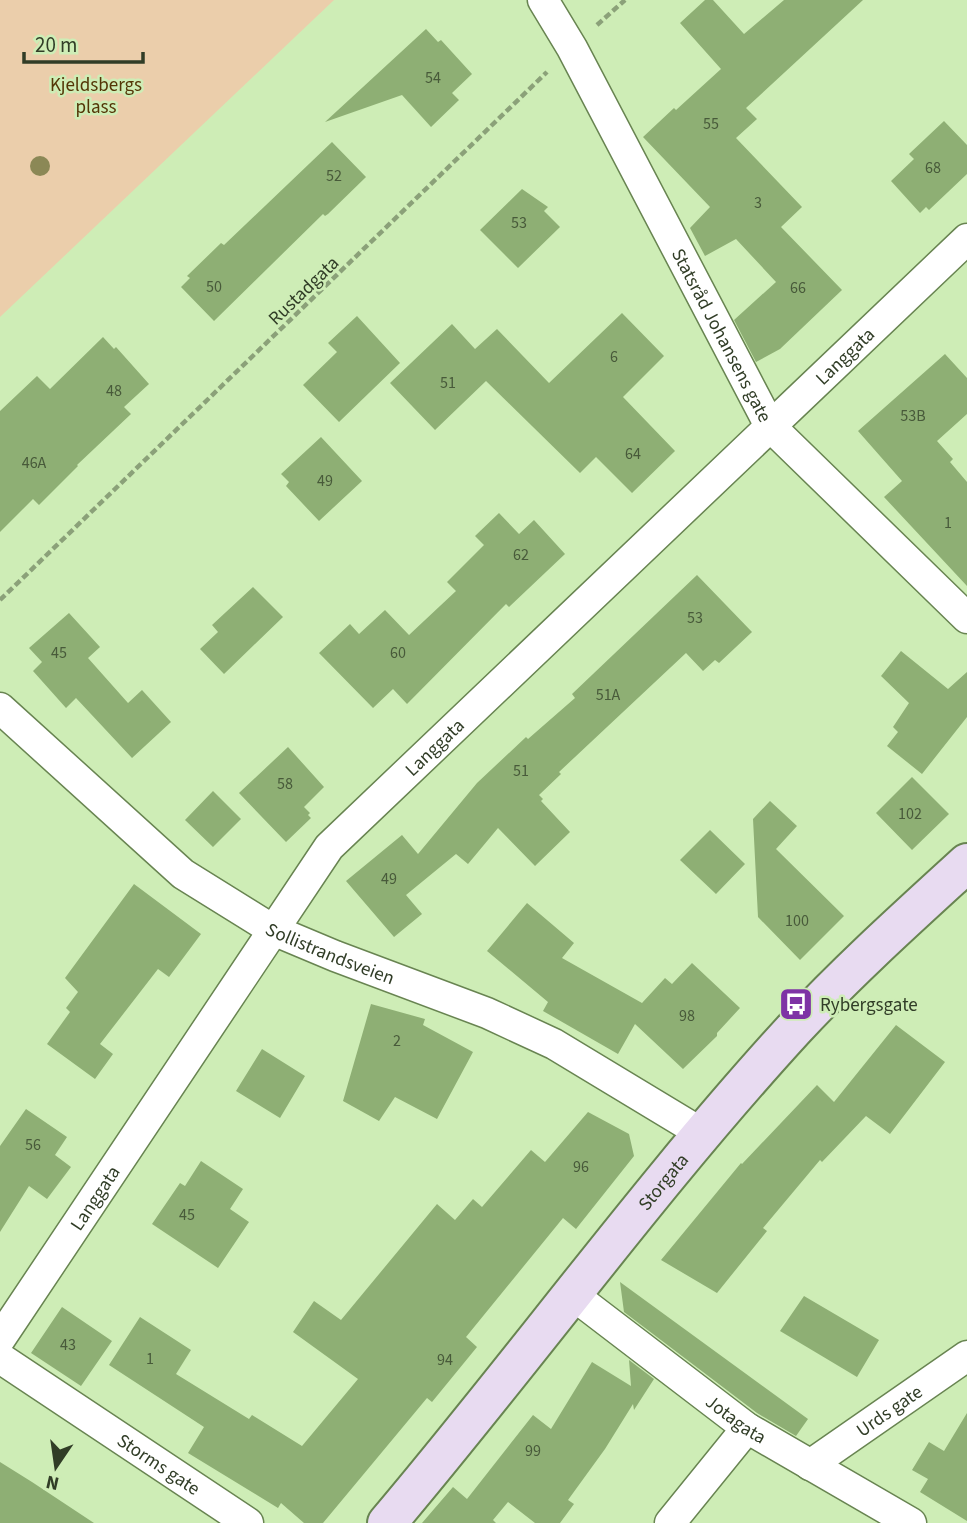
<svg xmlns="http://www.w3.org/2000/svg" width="967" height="1523" font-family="'Source Sans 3',sans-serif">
  <rect width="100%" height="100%" fill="#ceedb6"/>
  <path fill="#ebceab" d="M0 0H334L0 317Z"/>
  <path fill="#8eaf74" d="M705 0H713L744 34 784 0H863L746 108 757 119 736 138 802 207 781 227 842 290 780 349 756 362 734 320 776 282 736 239 705 256 690 228 710 207 643 137 674 108 676 110 721 69 680 23Z
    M426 29 438 42 441 40 472 74 452 93 459 100 431 127 402 95 325 122Z
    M944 121 967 145V174L929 210 926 207 920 213 891 181 914 159 909 154Z
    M332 142 366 177 328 214 325 216 323 214 214 321 181 287 190 278 187 276 221 243 224 245Z
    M522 189 548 207 544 211 560 227 518 268 480 230Z
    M622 313 664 356 623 397 675 451 632 493 596 457 580 473 486 381 435 430 390 383 452 324 475 349 497 329 549 383Z
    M357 316 400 363 339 422 303 385 337 352 328 343Z
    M103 337 114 349 116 347 149 384 124 407 131 414 77 465 78 466 39 505 33 499 0 532V411L37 376 50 389Z
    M945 354 967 378V414L937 441 953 459 950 462 967 482V586L884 497 902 481 858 431Z
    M321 437 362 481 319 521 286 486 289 482 281 474Z
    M499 513 519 534 534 520 565 554 509 607 506 604 407 704 393 689 373 708 319 653 350 624 359 634 385 610 409 635 456 591 447 582 484 545 475 536Z
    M697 575 752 632 719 663 715 660 703 671 686 653 559 772 561 774 539 795 543 799 541 801 570 832 535 866 498 828 468 864 456 854 406 895 422 914 394 937 346 881 402 835 418 854 477 783 526 737 528 739 575 698 572 694Z
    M253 587 283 617 224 674 200 649 218 632 212 625Z
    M69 613 100 647 88 658 128 703 142 690 171 722 132 758 76 698 66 708 33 671 42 662 29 648Z
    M901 651 948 689 967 672V717L922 774 887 746 898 732 893 727 909 703 881 676Z
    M288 747 324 787 304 807 310 813 308 815 311 818 286 842 239 793Z
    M912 777 949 814 912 850 876 813Z
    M213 791 241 819 213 847 185 820Z
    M770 801 797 826 776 849 844 916 800 960 758 917 753 819Z
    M710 830 745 864 716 894 680 860Z
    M134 884 201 934 169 977 158 969 100 1044 113 1054 95 1079 47 1044 70 1012 66 1008 78 992 65 978Z
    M527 903 574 943 562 958 642 1003 665 978 672 984 692 963 740 1008 717 1033V1036L683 1069 635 1024 618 1054 543 1011 548 1002 487 951Z
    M371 1004 425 1019 423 1025 473 1052 437 1119 395 1097 379 1121 343 1101Z
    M896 1025 945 1062 890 1134 866 1116 822 1162 820 1160 763 1228 767 1231 717 1293 661 1260 741 1163 742 1164 817 1085 834 1102Z
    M262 1049 305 1076 280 1118 236 1091Z
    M26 1109 67 1137 55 1155 71 1167 47 1199 29 1186 0 1232V1146Z
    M588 1112 629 1134 634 1156 576 1229 563 1218 466 1337 477 1347 432 1402 427 1398 323 1523H304L281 1503 278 1508 188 1453 204 1427 109 1365 140 1317 191 1350 176 1374 249 1419 252 1415 302 1446 358 1379 293 1332 314 1301 341 1320 437 1204 455 1220 473 1199 482 1207 531 1150 545 1162Z
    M201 1161 243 1189 230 1209 249 1222 218 1268 152 1224 180 1183 185 1186Z
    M620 1282 808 1419 796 1436 757 1413 624 1312Z
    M804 1296 879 1340 857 1377 780 1331Z
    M62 1307 112 1341 81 1386 31 1353Z
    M629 1360 654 1379 634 1410 633 1404 605 1449 568 1500 574 1504 560 1523H535L508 1502 493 1520 496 1523H422L453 1487 467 1499 533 1415 551 1429 592 1362 631 1386Z
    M967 1413V1521L920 1492 928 1479 912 1470 929 1442 944 1451Z
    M0 1462 32 1482 94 1523H0Z"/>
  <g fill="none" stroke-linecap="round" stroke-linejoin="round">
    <g stroke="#688451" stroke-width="33">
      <g id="minor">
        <path id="s1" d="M543 0 572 48 770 426 967 618"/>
        <path id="s2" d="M0 708 183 874 273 930 335 956 487 1013 554 1044 703 1134"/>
        <path id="s3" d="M573 1295 747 1428 911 1523"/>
        <path id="s4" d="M0 1339 329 847 967 239"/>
        <path id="s5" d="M0 1358 248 1523"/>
        <path id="s6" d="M810 1465 967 1356"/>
        <path d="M670 1523 747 1428"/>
      </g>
    </g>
    <g stroke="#688451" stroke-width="42">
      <g id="secondary">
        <path id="s7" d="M387 1523C525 1360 650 1186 795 1028 849 970 908 917 967 863"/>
      </g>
    </g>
    <path stroke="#8ba179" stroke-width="4.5" stroke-dasharray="7 3.5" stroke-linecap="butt" d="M597 25 625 0
      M0 600 547 72"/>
    <use href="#minor" stroke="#fff" stroke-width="30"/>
    <use href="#secondary" stroke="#e8dbf1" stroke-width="38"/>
  </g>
  <circle fill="#8b8856" cx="40" cy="166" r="10"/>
  <defs>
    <g id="bus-square" transform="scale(1.75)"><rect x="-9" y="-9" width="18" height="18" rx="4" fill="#7e33a5" stroke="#ceedb6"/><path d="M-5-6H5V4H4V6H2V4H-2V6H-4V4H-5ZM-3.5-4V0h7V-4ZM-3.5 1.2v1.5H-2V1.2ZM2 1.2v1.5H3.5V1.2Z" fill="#fff"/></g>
  </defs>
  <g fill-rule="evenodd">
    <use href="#bus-square" x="796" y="1004"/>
  </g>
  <g text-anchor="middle" stroke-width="5" stroke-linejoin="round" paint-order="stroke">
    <g font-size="16" fill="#485a3a">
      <text x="433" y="83">54</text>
      <text x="711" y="129">55</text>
      <text x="933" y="173">68</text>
      <text x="334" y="181">52</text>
      <text x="758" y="208">3</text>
      <text x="519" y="228">53</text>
      <text x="214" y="292">50</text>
      <text x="798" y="293">66</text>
      <text x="614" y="362">6</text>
      <text x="448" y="388">51</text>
      <text x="114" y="396">48</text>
      <text x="913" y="421">53B</text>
      <text x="633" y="459">64</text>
      <text x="34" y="468">46A</text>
      <text x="325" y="486">49</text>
      <text x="948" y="528">1</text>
      <text x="521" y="560">62</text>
      <text x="695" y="623">53</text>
      <text x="59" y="658">45</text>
      <text x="398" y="658">60</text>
      <text x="608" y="700">51A</text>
      <text x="521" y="776">51</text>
      <text x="285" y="789">58</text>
      <text x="910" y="819">102</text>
      <text x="389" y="884">49</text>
      <text x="797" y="926">100</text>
      <text x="687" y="1021">98</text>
      <text x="397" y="1046">2</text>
      <text x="33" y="1150">56</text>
      <text x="581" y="1172">96</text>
      <text x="187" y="1220">45</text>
      <text x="68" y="1350">43</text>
      <text x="150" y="1364">1</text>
      <text x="445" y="1365">94</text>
      <text x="533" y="1456">99</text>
    </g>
    <g font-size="19" fill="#543607" stroke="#ceedb6">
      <text x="96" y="91">Kjeldsbergs<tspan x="96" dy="22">plass</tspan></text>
    </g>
    <g font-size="19" fill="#313d27" stroke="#ceedb6">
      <text transform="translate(303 290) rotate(-44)" y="7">Rustadgata</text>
      <text dy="7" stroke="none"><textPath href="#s1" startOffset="380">Statsråd Johansens gate</textPath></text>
      <text dy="7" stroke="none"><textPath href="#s4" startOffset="1304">Langgata</textPath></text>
      <text dy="7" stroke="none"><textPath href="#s4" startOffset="737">Langgata</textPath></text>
      <text dy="7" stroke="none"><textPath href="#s2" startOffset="415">Sollistrandsveien</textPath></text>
      <text dy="7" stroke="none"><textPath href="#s7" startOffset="439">Storgata</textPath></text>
      <text dy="7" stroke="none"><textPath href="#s4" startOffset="170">Langgata</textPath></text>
      <text dy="7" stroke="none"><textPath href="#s6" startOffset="96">Urds gate</textPath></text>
      <text dy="7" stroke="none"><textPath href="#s3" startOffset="205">Jotagata</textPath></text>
      <text dy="7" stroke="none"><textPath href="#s5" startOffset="191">Storms gate</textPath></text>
    </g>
    <g font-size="19" fill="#313d27" stroke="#ceedb6" text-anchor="start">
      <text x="820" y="1011">Rybergsgate</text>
    </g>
  </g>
  <g transform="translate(56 1467) rotate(193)" stroke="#ceedb6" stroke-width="5" paint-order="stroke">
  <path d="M0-5L12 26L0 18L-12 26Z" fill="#313d27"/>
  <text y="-10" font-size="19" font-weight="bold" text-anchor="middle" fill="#313d27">N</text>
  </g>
  <path d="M24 52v10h119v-10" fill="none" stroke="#313d27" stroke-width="3.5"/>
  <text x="35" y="52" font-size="21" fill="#313d27" stroke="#ceedb6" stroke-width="5" paint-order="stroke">20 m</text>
</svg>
